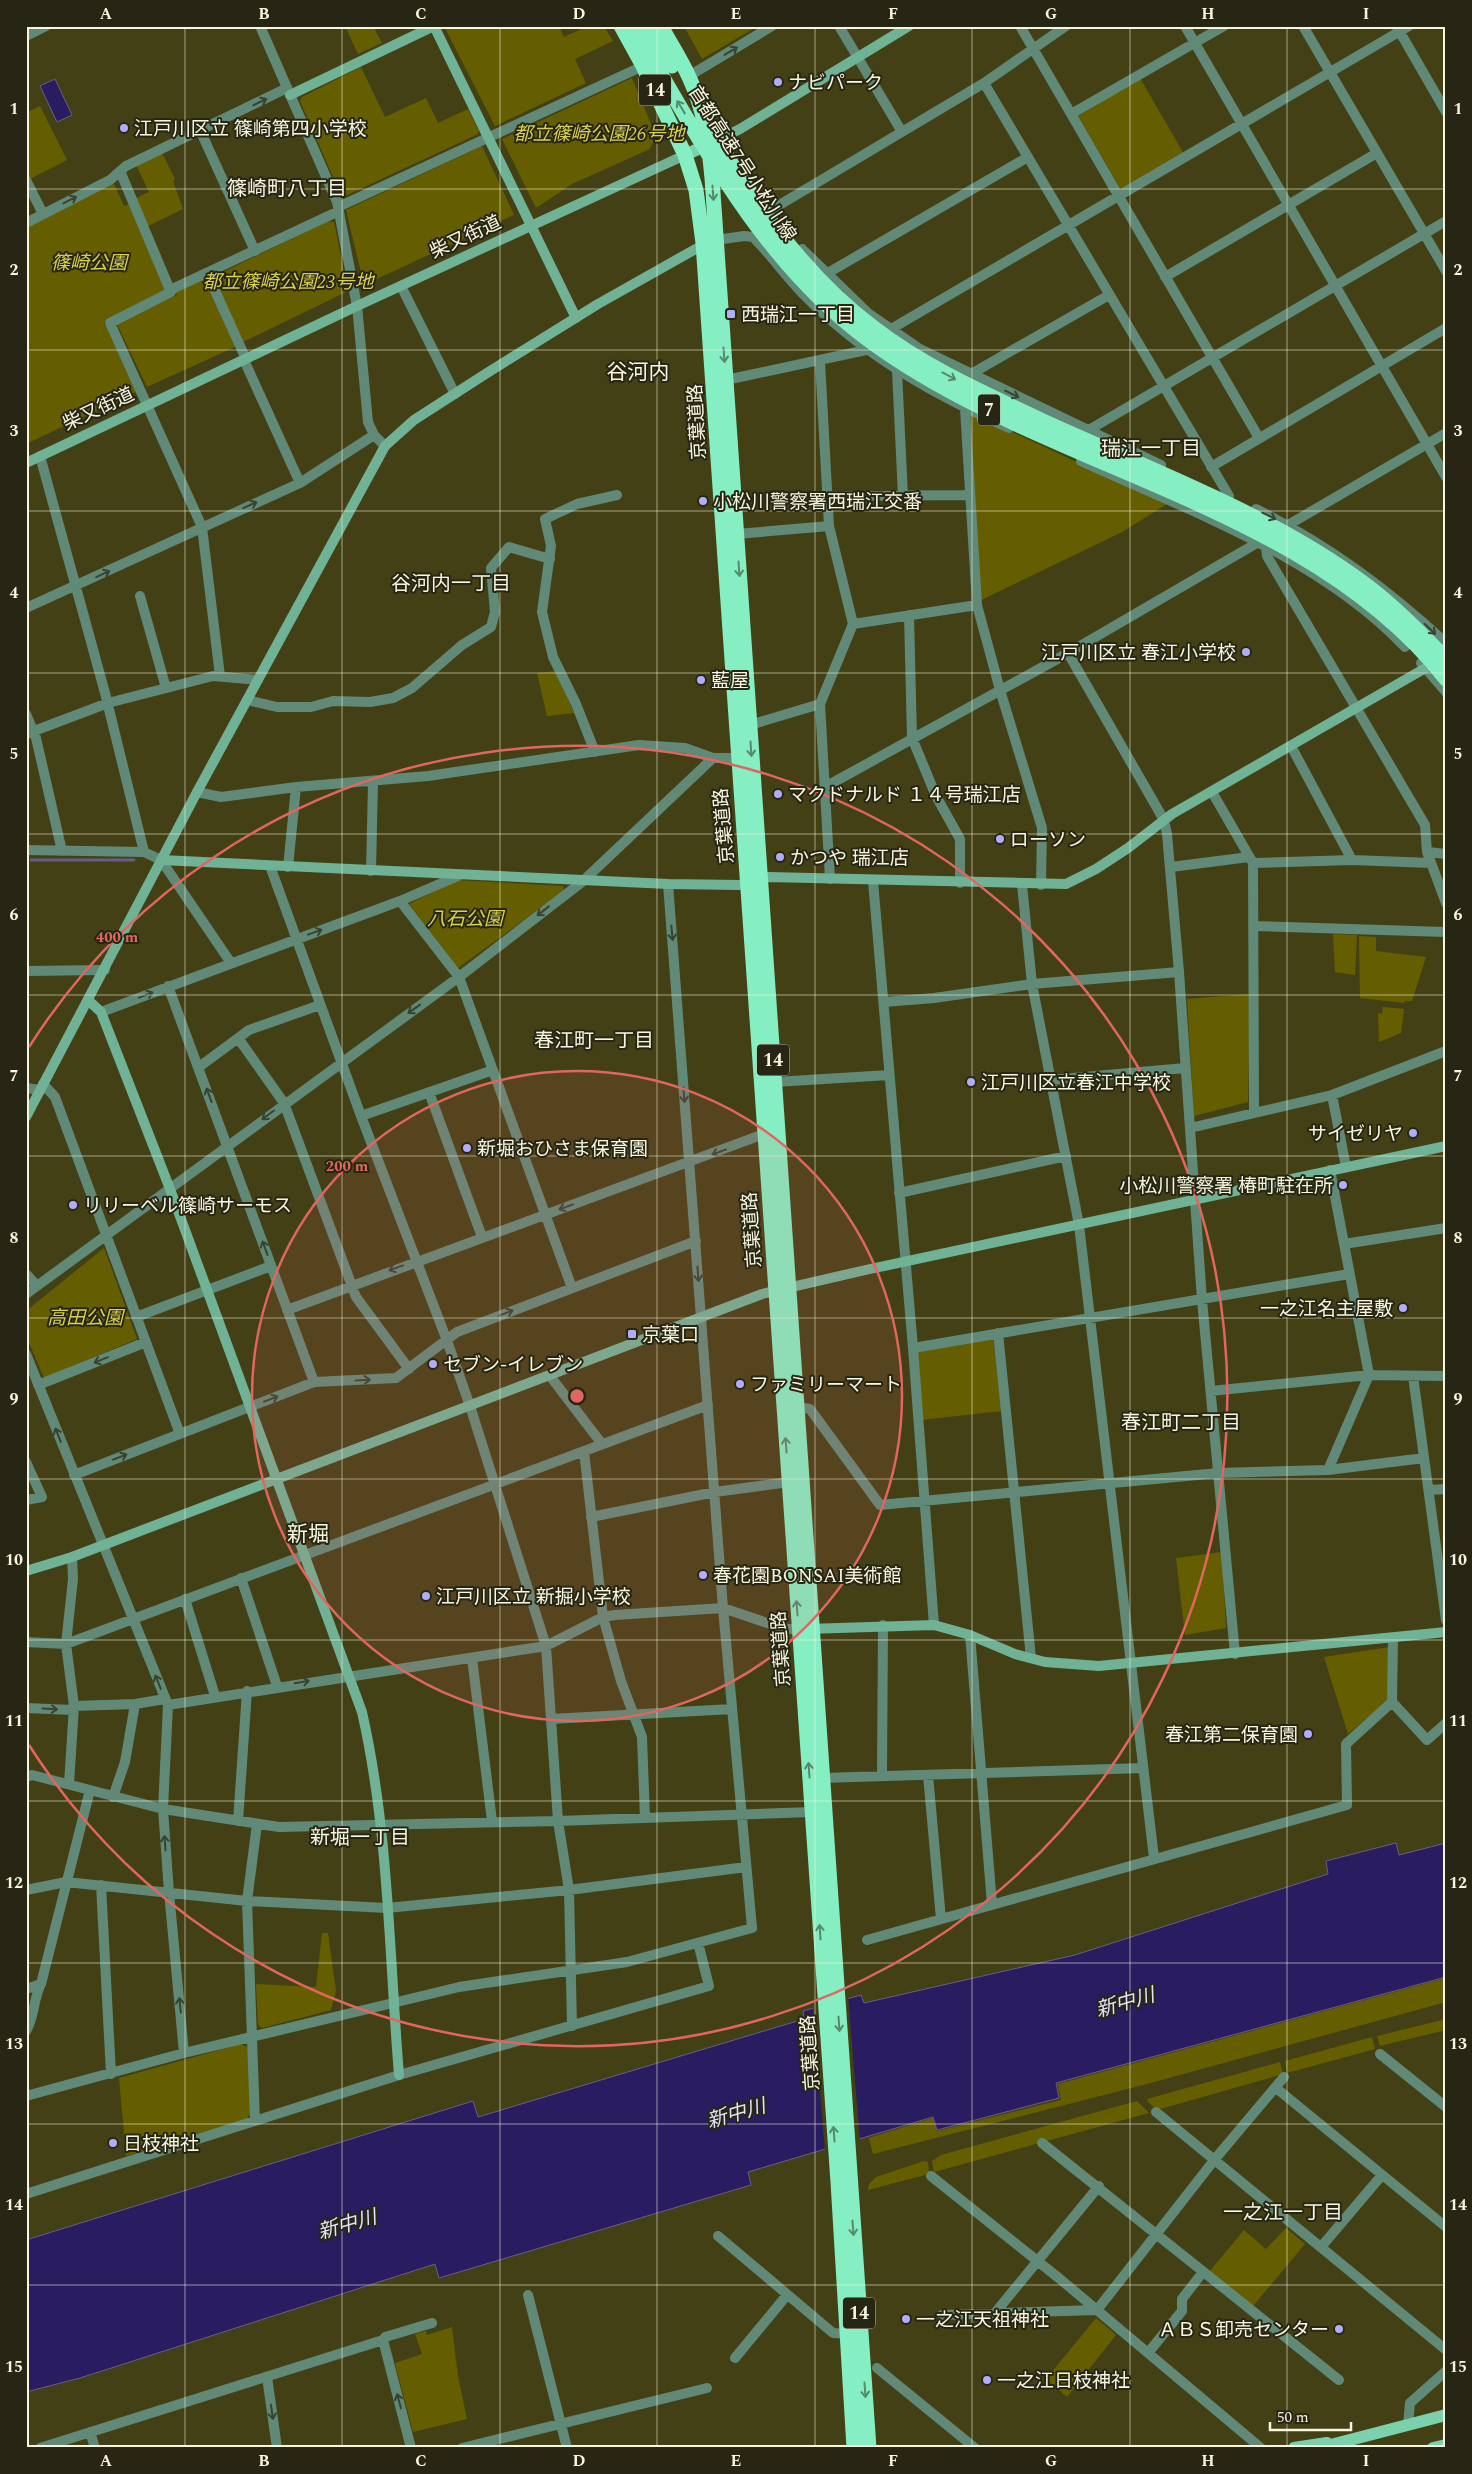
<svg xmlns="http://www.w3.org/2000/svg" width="1472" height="2474" font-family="Spectral,'Noto Sans JP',serif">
  <rect width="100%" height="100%" fill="#434015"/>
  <path fill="#655e00" d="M345 26H373L382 43 358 54Z
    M448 26H559L564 37 588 26H604L613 41 575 59 586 83 495 126 445 28Z
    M684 26H758L702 59Z
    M361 67 385 117 426 98 438 123 468 109 479 131 478 134 343 197 341 195 300 101 302 97Z
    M632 78 656 136 650 149 572 184 536 208 502 139Z
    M1140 78 1184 154 1122 191 1078 116Z
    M40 106 67 160 30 179 26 172V113Z
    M482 146 514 215 364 285 346 210Z
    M162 153 175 179 173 181 183 209 148 226 136 198 149 192 136 165Z
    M114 184 124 206 130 204 167 290 104 322 136 392 26 444V227Z
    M328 221 334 222 348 291 243 342 214 280 215 276Z
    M204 278 237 346 147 387 117 324 177 295 175 291Z
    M967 411 1167 504 1122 532 979 601Z
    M555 671 574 713 547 716 537 673Z
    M457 880 563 886 564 891 458 968 409 904Z
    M1333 934 1357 935 1355 975 1335 972Z
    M1359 936 1376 937V951L1426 957 1412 1001H1405L1404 1003 1360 998Z
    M1250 994 1248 1102 1194 1116 1187 999Z
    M1383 1007 1404 1009 1401 1033 1379 1042 1378 1013 1382 1014Z
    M104 1248 137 1339 44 1378 26 1336V1311Z
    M993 1337 1002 1411 921 1420 916 1350Z
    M1222 1552 1226 1628 1185 1635 1176 1558Z
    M1390 1647 1388 1700 1348 1734 1324 1657Z
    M322 1933H328L336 1991 331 2010 262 2028 258 2025 256 1984 316 1987Z
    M1446 1978V2002L1147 2084 873 2154 869 2138 933 2118 937 2131 1061 2100 1058 2084Z
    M1446 2019V2030L1380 2046 1377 2036Z
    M1372 2037 1375 2049 1287 2073 1285 2061Z
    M241 2044 249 2048 251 2111 247 2119 126 2156 119 2078Z
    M1280 2062 1283 2074 1157 2110 1148 2102 1147 2099Z
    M1137 2101 1149 2113 934 2172 932 2161 941 2155Z
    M924 2161 928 2162 929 2174 868 2190 869 2184 876 2177Z
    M1286 2228 1305 2244 1253 2306 1209 2272 1244 2230 1266 2249Z
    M1096 2318 1116 2335 1067 2397 1046 2379Z
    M452 2327 458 2376 467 2419 413 2432 395 2363 422 2354 415 2334 426 2331 427 2335Z"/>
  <path fill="#291c61" stroke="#675e87" d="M55 79 72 115 57 122 40 86Z
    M1396 1843 1399 1855 1446 1843V1977L1056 2083 1059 2098 937 2130 933 2117 748 2172 751 2185 439 2278 435 2264 80 2378 26 2392V2240L473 2101 478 2117 804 2019 803 2011 861 1995 864 2003 1075 1955 1328 1874 1326 1861Z"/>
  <path fill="#434015" d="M848 1996 860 2141 825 2152 813 2006Z"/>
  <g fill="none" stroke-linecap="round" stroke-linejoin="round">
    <path stroke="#675e87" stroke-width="3" d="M31 860H134"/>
    <path stroke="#608977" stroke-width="10" d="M260 26 337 202 357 306 368 422 374 435 385 446
      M839 26 902 132
      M1020 26 1259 438
      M1185 26 1446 477
      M1303 26 1446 271
      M1397 27 1446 112
      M26 36 46 26
      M689 76 772 26
      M984 83 1229 496
      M1071 114 1224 26
      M200 130 255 251
      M120 171 170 290
      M26 180 43 214
      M338 207 643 66
      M771 210 984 83 1066 26
      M26 223 110 180 126 166 287 88
      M716 240 744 236 753 237C772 256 787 278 806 297 864 355 934 395 1009 428
      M802 249 868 313 920 349 1161 465
      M207 273 246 359
      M826 274 1028 157
      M1165 277 1377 153
      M401 286 455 394
      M891 329 1409 26
      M244 360 300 483
      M820 361 829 526 853 624
      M897 371 903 496
      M971 374 1109 295
      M726 380 866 350
      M965 409 977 605 1000 690 1042 828 1041 885
      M1087 431 1446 221
      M40 456 105 693 144 852
      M1081 461C1192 512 1319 557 1405 647
      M1211 467 1446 328
      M827 496 969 495
      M1256 509C1328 545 1386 588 1446 643
      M1288 525 1446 433
      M737 534 829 526
      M1266 548 1267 556 1425 825 1427 852 1446 903
      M140 596 166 688
      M26 608 300 483 374 435
      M909 615 912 738 936 796 960 839V883
      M1068 653 1164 820 1167 834 1179 972 1202 1300 1235 1654
      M1421 663 1446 692
      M220 676 202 527 110 323 171 292 170 290 339 211
      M247 700 277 707H311L333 701 370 702 393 698 412 688 462 645 491 627 495 612 491 568 509 547 550 559
      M26 714 36 738 62 851
      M750 725 820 704
      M26 734 108 703 213 676 258 680
      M1291 746 1352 860
      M595 752 576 704 553 657 542 612 551 546 545 519 577 504 617 495
      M825 787 1068 653 1257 543
      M197 792 221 797 296 787 428 776 639 745 685 748 713 758
      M1212 792 1253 863 1254 1113
      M26 850 144 852 161 860 231 963
      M1427 852 1446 854
      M1253 863 1352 860 1431 863
      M270 866 361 1116 446 1338 470 1406 546 1646 558 1821 569 1890 572 2026
      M288 867 296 787
      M1171 867 1249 857
      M371 871 373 782
      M830 879 820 704 853 624 977 605
      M873 881 913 1348 934 1625
      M1022 885 1032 984 1079 1225 1154 1858
      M400 901 459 977 572 1288
      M1253 926 1446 932
      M26 971 105 970
      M168 986 314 1382
      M884 1002 934 998 1032 984 1179 972
      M101 1012 400 901 458 876
      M238 1038 284 1103 356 1297 409 1369
      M199 1067 249 1030 320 1005
      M1051 1080 1185 1068
      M775 1082 889 1075
      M43 1084 55 1097 180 1434
      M26 1088 41 1090
      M429 1092 482 1237
      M1332 1095 1346 1167
      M361 1116 493 1070
      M1190 1128 1332 1095 1446 1051
      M899 1193 1066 1156
      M1344 1244 1446 1228
      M26 1274 37 1286
      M26 1294 459 977 582 882 713 758H737
      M287 1310 764 1134
      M136 1317 271 1266
      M998 1333 1031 1658
      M913 1348 1349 1274
      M26 1354 168 1705 163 1809 169 1892 184 2053
      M550 1376 602 1444
      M1413 1376 1446 1620
      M38 1385 146 1342
      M1211 1391 1369 1375 1446 1376
      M797 1407 810 1409 880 1505 1218 1473 1328 1470 1424 1458
      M584 1451 603 1617 621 1681 642 1737 645 1818
      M26 1462 42 1497 26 1500
      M1328 1470 1369 1375 1330 1170
      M74 1475 314 1382 396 1378 457 1332 696 1241
      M1429 1490 1446 1489
      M591 1517 715 1492 789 1482
      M241 1578 277 1686
      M185 1599 215 1696
      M970 1635 992 1904
      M26 1642 66 1644 708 1405
      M472 1658 492 1821
      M1392 1702 1427 1740 1446 1723
      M168 1705 546 1646 603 1617 615 1615 723 1608 785 1629H799
      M74 1706 135 1704 165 1699
      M26 1708 73 1710
      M551 1719 732 1709
      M928 1775 941 1919
      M882 1776 883 1625
      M26 1777 32 1775 163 1809 279 1827 558 1821 812 1812
      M822 1778 1143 1768
      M69 1784 74 1706 66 1644 73 1579 72 1557
      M113 1797 125 1762 135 1704
      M238 1821 247 1691
      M101 1885 111 2074
      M26 1890 66 1882 247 1901 387 1908 569 1890 746 1867
      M867 1940 1347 1805 1346 1744 1392 1702 1393 1638
      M26 1989 41 1984
      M26 2031C35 2016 33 1999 41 1984L90 1790
      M1380 2054 1446 2107
      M1276 2088 1446 2227
      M26 2096 184 2053 393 2003 459 1987 627 1962 752 1928 723 1608 668 884
      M1156 2112 1446 2350
      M255 2121 247 1901 257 1824
      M1042 2143 1339 2380
      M931 2176 1060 2279 1261 2448
      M26 2194 399 2075 709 1986 698 1943
      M718 2236 833 2333 847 2334
      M1321 2247 1382 2175
      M528 2295 567 2448
      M1097 2310 1215 2159 1284 2077
      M995 2313 1099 2186
      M942 2315 1097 2310
      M383 2340 411 2448
      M1148 2353 1182 2311V2299L1203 2272
      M735 2358 787 2295
      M877 2368 975 2448
      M267 2377 277 2448
      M1408 2425 1410 2403 1446 2371
      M90 2432 95 2448
      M40 2448 383 2340 385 2337 432 2323
      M462 2448 707 2388"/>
    <path stroke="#70b296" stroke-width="10" d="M290 95 434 26 576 318
      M712 143 740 129 909 26
      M26 463 357 306 685 155
      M161 860 668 884 739 885 768 877 1066 884 1096 869 1128 848 1172 814 1436 662
      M89 1001 101 1012 170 1189 362 1712C389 1831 389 1954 399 2075
      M26 1117 197 792 385 446 414 420 487 373 598 304 708 242
      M26 1571 72 1557 762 1294 870 1269 1446 1146
      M807 1629 934 1625 970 1635 1015 1654 1045 1662 1099 1666 1446 1632"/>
    <path stroke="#7bd1ad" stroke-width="12" d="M685 155 709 144
      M1294 2448 1327 2443
      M1319 2448 1446 2415
      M1433 2448 1446 2445"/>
    <path stroke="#85eec2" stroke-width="15" d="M621 26 643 66 685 155 696 190 703 243 838 2182 854 2448
      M633 26C699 138 760 259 866 338 1042 470 1305 500 1446 679
      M648 26 672 66
      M661 26C670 43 681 59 689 77 704 108 709 144 712 178L869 2448
      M709 128C755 203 803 275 874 328 926 368 986 394 1045 422 1155 472 1284 519 1379 595 1403 615 1425 637 1446 659"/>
  </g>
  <defs><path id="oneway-shaft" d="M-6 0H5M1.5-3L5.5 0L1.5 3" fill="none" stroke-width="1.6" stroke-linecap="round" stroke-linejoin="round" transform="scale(1.25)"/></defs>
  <g stroke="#384432">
    <use href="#oneway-shaft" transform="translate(731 51) rotate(-31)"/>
    <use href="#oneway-shaft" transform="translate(260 102) rotate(-26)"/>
    <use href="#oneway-shaft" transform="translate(70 200) rotate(-27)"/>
    <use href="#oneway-shaft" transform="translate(1012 394) rotate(26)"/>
    <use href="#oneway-shaft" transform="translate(250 505) rotate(-24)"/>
    <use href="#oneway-shaft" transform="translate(1269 516) rotate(26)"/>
    <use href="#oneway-shaft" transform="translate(103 574) rotate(-24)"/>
    <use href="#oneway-shaft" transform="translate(1430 629) rotate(43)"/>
    <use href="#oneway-shaft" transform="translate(543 911) rotate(142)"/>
    <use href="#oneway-shaft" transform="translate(315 932) rotate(-20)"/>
    <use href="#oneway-shaft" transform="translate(672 933) rotate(85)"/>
    <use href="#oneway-shaft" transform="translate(146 995) rotate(-21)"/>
    <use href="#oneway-shaft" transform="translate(414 1009) rotate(144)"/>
    <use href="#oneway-shaft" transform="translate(209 1095) rotate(-110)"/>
    <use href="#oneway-shaft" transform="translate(684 1095) rotate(85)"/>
    <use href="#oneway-shaft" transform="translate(268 1115) rotate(143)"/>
    <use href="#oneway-shaft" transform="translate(719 1152) rotate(159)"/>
    <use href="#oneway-shaft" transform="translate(566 1207) rotate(160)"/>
    <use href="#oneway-shaft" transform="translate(265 1248) rotate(-110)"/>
    <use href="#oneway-shaft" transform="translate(396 1268) rotate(160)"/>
    <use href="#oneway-shaft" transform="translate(698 1274) rotate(86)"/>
    <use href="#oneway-shaft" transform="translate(506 1313) rotate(-21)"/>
    <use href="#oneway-shaft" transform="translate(101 1360) rotate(158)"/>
    <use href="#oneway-shaft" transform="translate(363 1380) rotate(-3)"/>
    <use href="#oneway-shaft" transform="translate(271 1399) rotate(-21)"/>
    <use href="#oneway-shaft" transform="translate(58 1435) rotate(-112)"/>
    <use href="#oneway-shaft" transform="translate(120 1457) rotate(-21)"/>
    <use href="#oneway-shaft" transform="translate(158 1682) rotate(-112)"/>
    <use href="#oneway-shaft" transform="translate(302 1682) rotate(-9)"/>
    <use href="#oneway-shaft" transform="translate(50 1709) rotate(3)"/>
    <use href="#oneway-shaft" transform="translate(165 1843) rotate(-94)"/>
    <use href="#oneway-shaft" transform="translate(180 2005) rotate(-96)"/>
    <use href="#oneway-shaft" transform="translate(399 2401) rotate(-105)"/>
    <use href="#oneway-shaft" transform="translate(272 2412) rotate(82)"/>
  </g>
  <g stroke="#568a6b">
    <use href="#oneway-shaft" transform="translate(681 107) rotate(-121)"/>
    <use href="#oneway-shaft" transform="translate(713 193) rotate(86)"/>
    <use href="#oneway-shaft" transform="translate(724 355) rotate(86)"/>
    <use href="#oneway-shaft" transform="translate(949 376) rotate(28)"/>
    <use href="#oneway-shaft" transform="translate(739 569) rotate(86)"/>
    <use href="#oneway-shaft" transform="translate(751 749) rotate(86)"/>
    <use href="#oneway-shaft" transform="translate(786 1445) rotate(-94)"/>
    <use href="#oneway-shaft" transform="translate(797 1608) rotate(-94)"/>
    <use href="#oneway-shaft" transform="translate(809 1770) rotate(-94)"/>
    <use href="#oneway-shaft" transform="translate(820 1932) rotate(-94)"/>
    <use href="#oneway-shaft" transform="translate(839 2024) rotate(86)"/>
    <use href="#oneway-shaft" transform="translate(834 2134) rotate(-94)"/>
    <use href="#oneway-shaft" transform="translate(853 2228) rotate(86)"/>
    <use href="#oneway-shaft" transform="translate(865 2390) rotate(86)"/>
  </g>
  <path fill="none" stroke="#f7f7df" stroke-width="1" stroke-opacity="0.55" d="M185 26V2448M342 26V2448M500 26V2448M657 26V2448M815 26V2448M972 26V2448M1130 26V2448M1287 26V2448M26 189H1446M26 350H1446M26 511H1446M26 673H1446M26 834H1446M26 995H1446M26 1156H1446M26 1318H1446M26 1479H1446M26 1640H1446M26 1801H1446M26 1963H1446M26 2124H1446M26 2285H1446"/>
  <circle cx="577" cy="1396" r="325" fill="#e0665f" fill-opacity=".12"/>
  <g fill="none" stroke="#e0665f" stroke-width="2.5">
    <circle cx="577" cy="1396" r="325"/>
    <path d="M29 1047A650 650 0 1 1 29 1745"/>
  </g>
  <g fill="#b0aefa" stroke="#272614" stroke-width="2">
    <circle cx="778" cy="82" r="5"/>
    <circle cx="124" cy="128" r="5"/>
    <rect x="726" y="309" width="10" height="10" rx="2.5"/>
    <circle cx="703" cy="501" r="5"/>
    <circle cx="1246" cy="652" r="5"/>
    <circle cx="701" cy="680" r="5"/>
    <circle cx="778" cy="794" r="5"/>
    <circle cx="1000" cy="839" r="5"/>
    <circle cx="780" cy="857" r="5"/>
    <circle cx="971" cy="1082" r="5"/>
    <circle cx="1413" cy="1133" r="5"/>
    <circle cx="467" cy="1148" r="5"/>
    <circle cx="1343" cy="1185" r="5"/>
    <circle cx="73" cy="1205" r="5"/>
    <circle cx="1403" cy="1308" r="5"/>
    <rect x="627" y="1329" width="10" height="10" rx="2.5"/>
    <circle cx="433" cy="1364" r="5"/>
    <circle cx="740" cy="1384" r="5"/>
    <circle cx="703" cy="1575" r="5"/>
    <circle cx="426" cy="1596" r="5"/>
    <circle cx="1308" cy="1734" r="5"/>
    <circle cx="113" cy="2143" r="5"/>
    <circle cx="906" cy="2319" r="5"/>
    <circle cx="1339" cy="2329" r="5"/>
    <circle cx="987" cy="2380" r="5"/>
  </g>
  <g text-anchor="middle" stroke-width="4" stroke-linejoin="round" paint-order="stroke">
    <g fill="#272614" stroke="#b9b8a2" stroke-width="1">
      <rect x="639" y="74.5" width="32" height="31" rx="4"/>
      <rect x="978" y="394.5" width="22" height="31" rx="4"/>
      <rect x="757" y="1044.5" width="32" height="31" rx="4"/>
      <rect x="843" y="2297.5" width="32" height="31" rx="4"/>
    </g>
    <g font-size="18" font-weight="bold" fill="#f7f7df">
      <text x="655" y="96">14</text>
      <text x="989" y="416">7</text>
      <text x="773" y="1066">14</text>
      <text x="859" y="2319">14</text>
    </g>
    <g font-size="19" fill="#f7f7df" stroke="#272614" text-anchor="start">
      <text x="788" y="89">ナビパーク</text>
      <text x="134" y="135">江戸川区立 篠崎第四小学校</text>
      <text x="741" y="321">西瑞江一丁目</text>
      <text x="713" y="508">小松川警察署西瑞江交番</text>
      <text x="1236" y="659" text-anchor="end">江戸川区立 春江小学校</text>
      <text x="711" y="687">藍屋</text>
      <text x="788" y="801">マクドナルド １４号瑞江店</text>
      <text x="1010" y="846">ローソン</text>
      <text x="790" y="864">かつや 瑞江店</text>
      <text x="981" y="1089">江戸川区立春江中学校</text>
      <text x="1403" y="1140" text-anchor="end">サイゼリヤ</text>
      <text x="477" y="1155">新堀おひさま保育園</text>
      <text x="1333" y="1192" text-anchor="end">小松川警察署 椿町駐在所</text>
      <text x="83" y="1212">リリーベル篠崎サーモス</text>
      <text x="1393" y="1315" text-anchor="end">一之江名主屋敷</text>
      <text x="642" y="1341">京葉口</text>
      <text x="443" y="1371">セブン-イレブン</text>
      <text x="750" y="1391">ファミリーマート</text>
      <text x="713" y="1582">春花園BONSAI美術館</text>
      <text x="436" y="1603">江戸川区立 新掘小学校</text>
      <text x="1298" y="1741" text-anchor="end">春江第二保育園</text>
      <text x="123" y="2150">日枝神社</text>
      <text x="916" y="2326">一之江天祖神社</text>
      <text x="1329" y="2336" text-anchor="end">ＡＢＳ卸売センター</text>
      <text x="997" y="2387">一之江日枝神社</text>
    </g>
    <g font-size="19" font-style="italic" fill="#d9d050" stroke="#272614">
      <text x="599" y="140">都立篠崎公園26号地</text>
      <text x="89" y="269">篠崎公園</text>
      <text x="288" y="288">都立篠崎公園23号地</text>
      <text x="465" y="925">八石公園</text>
      <text x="85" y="1324">高田公園</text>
    </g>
    <g font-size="19" fill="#f7f7df" stroke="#272614">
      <text transform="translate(743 163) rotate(57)" y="7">首都高速7号小松川線</text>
      <text transform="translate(465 236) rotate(-25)" y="7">柴又街道</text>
      <text transform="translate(98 408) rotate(-25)" y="7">柴又街道</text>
      <text transform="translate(696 422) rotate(-93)" y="7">京葉道路</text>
      <text transform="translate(723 826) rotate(-95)" y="7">京葉道路</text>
      <text transform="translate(751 1230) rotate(-94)" y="7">京葉道路</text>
      <text transform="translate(780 1649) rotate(-94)" y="7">京葉道路</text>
      <text transform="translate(809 2053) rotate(-94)" y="7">京葉道路</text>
    </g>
    <g font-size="20" fill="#f7f7df" stroke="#272614">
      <text x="287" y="195">篠崎町八丁目</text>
      <text x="1151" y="455">瑞江一丁目</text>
      <text x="451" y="590">谷河内一丁目</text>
      <text x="594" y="1047">春江町一丁目</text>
      <text x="1181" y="1429">春江町二丁目</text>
      <text x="360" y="1844">新堀一丁目</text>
      <text x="1283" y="2219">一之江一丁目</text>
    </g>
    <g font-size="20" font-style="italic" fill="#e2e2f8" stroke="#272614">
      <text transform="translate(1125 2002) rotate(-16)" y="7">新中川</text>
      <text transform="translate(736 2113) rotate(-16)" y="7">新中川</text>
      <text transform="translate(347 2224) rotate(-16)" y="7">新中川</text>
    </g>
    <g font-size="21" fill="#f7f7df" stroke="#272614">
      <text x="638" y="379">谷河内</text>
      <text x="308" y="1541">新堀</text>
    </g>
  </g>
  <circle cx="577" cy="1396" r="8" fill="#e0665f" stroke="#272614" stroke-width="2.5"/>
  <g font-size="15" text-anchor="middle" font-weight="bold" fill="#e0665f" stroke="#272614" stroke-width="4" stroke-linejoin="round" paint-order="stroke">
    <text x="117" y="942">400 m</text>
    <text x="347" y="1171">200 m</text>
  </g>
  <rect width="1472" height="2474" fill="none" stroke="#272614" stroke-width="55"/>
  <path d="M1270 2422v8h81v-8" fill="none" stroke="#f7f7df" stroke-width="2.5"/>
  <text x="1277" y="2422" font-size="15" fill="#f7f7df" stroke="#272614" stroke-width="4" paint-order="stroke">50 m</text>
  <rect x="28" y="28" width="1416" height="2418" fill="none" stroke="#f7f7df" stroke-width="2"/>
  <g font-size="16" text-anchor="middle" font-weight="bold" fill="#f7f7df">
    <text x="106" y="19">A</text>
    <text x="264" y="19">B</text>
    <text x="421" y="19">C</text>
    <text x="579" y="19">D</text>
    <text x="736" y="19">E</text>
    <text x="893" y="19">F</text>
    <text x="1051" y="19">G</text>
    <text x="1208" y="19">H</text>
    <text x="1366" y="19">I</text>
    <text x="14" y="114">1</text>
    <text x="1458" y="114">1</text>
    <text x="14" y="275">2</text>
    <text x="1458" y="275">2</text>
    <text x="14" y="436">3</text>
    <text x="1458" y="436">3</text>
    <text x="14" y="598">4</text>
    <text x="1458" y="598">4</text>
    <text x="14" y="759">5</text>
    <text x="1458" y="759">5</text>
    <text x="14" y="920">6</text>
    <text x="1458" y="920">6</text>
    <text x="14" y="1081">7</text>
    <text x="1458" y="1081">7</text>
    <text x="14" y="1243">8</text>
    <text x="1458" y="1243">8</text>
    <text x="14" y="1404">9</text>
    <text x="1458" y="1404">9</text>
    <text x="14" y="1565">10</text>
    <text x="1458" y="1565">10</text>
    <text x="14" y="1726">11</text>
    <text x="1458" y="1726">11</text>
    <text x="14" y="1888">12</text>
    <text x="1458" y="1888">12</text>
    <text x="14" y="2049">13</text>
    <text x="1458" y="2049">13</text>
    <text x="14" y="2210">14</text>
    <text x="1458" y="2210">14</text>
    <text x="14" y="2372">15</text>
    <text x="1458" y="2372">15</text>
    <text x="106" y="2466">A</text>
    <text x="264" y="2466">B</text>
    <text x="421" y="2466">C</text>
    <text x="579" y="2466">D</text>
    <text x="736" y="2466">E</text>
    <text x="893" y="2466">F</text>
    <text x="1051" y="2466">G</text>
    <text x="1208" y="2466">H</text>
    <text x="1366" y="2466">I</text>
  </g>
</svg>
